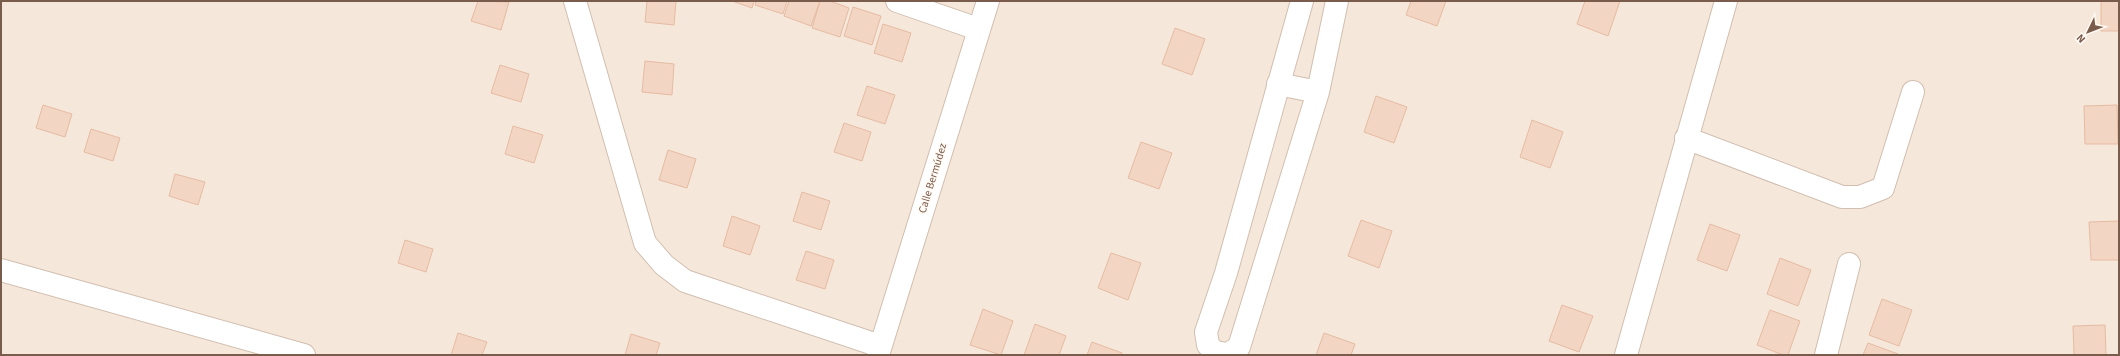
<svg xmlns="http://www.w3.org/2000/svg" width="2120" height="356" font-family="'Source Sans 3',sans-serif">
  <rect width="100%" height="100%" fill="#fdf6ec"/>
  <path fill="#f5e8da" d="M1 1H2119V355H1Z"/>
  <path fill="#f3d5c3" stroke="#e6bba3" d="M478 1 509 2 501 30 471 21Z
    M647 1H676L674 25 645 22Z
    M732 1H754L752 8Z
    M756 1H787L783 14 755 5Z
    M789 1H820L811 26 784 16Z
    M820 1H830L849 8 840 37 812 28Z
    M1411 1H1446L1437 26 1406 15Z
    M1585 1H1620L1608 36 1577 24Z
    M2101 1H2119V31H2101Z
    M853 7 881 16 872 45 844 36Z
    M883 24 911 33 902 62 874 53Z
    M1175 28 1205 39 1192 75 1162 64Z
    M645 61 674 64 672 95 642 92Z
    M500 65 529 74 521 102 491 93Z
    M867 86 895 95 885 124 857 115Z
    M1376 96 1407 107 1394 143 1364 132Z
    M43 105 72 114 65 137 36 128Z
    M2117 105 2118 144H2085L2084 106Z
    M1532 120 1563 132 1550 168 1520 157Z
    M844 123 871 132 862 161 834 152Z
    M513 126 543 135 534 163 505 154Z
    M91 129 120 138 113 161 84 152Z
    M1141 142 1172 153 1159 189 1128 178Z
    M668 150 696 159 687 188 659 180Z
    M175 174 205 182 198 205 169 196Z
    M802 192 830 201 821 230 793 221Z
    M732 216 760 226 750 255 723 246Z
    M1361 220 1392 231 1379 268 1348 256Z
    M2119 221V260H2091L2089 222Z
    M1710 224 1740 235 1727 271 1697 260Z
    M405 240 433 249 426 272 398 263Z
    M806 251 834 260 825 289 796 280Z
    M1111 253 1141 263 1128 300 1098 288Z
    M1780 258 1811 270 1798 306 1767 294Z
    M1882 299 1912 310 1899 346 1869 335Z
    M1562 305 1593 316 1579 352 1549 341Z
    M983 309 1013 321 1001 355 970 345Z
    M1770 310 1800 321 1788 355H1783L1757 345Z
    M1035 324 1066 336 1059 355H1024Z
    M2105 325 2106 355H2074L2073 326Z
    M458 333 487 342 482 355H451Z
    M1324 333 1355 344 1351 355H1316Z
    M631 334 660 343 656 355H625Z
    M1092 342 1122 353V355H1087Z
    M1868 343 1898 354V355H1863Z"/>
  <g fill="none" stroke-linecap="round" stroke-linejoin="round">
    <g stroke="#d1beb0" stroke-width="24">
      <path id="minor" d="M575 1 645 243 664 265 685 281 880 346
        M897 1 978 29
        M1302 1 1226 273 1206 332 1208 345 1215 352 1228 354 1239 347 1318 92 1337 1
        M1278 84 1318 92
        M1686 138 1842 197H1860L1883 188 1913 92
        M1 270 304 355
        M878 355 988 1
        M1626 355 1726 1
        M1826 355 1849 264"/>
    </g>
    <use href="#minor" stroke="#fff" stroke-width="22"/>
  </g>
  <g text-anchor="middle" stroke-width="3" stroke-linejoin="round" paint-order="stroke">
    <g font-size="11" fill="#7a5c4d" stroke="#fffaf3">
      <text transform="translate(932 178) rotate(-73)" y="4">Calle Bermúdez</text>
    </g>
  </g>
  <rect width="2120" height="356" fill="none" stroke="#7a5c4d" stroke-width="4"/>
  <g transform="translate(2088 32) rotate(227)" stroke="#fffaf3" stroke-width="3" paint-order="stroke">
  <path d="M0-3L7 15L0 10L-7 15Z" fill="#7a5c4d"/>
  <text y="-6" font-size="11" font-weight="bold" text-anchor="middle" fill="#7a5c4d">N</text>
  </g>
</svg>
